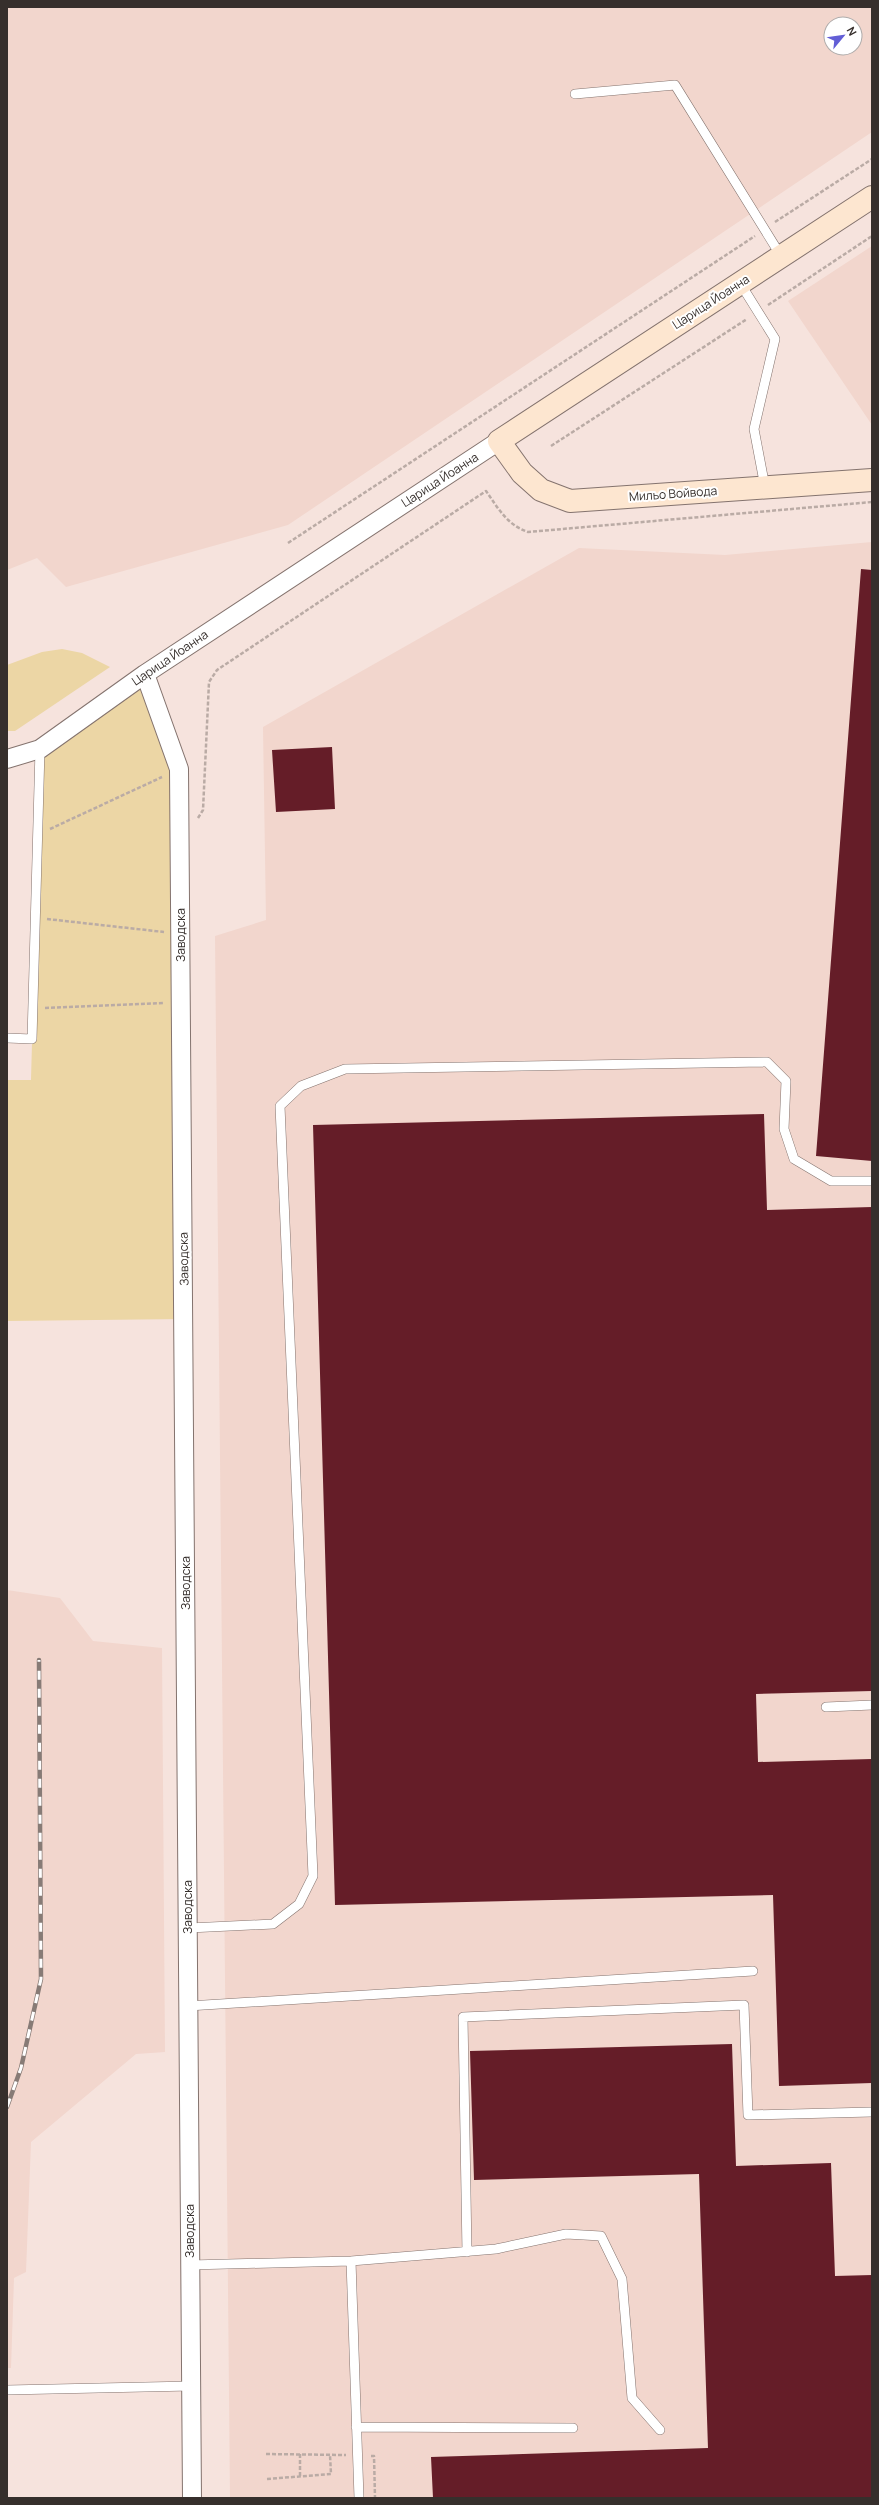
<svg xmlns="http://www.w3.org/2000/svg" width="879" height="2505" font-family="Manrope,sans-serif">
  <rect width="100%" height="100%" fill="#f6e3dd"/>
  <path fill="#f2d6cd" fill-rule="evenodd" d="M7 7H872V132L288 525 66 587 37 558 7 570ZM831 24H855V48H831Z
    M872 246V425L788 301Z
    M872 542V2498H230L215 936 266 920 263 727 579 548 725 555Z
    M7 1590 60 1598 93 1641 162 1648 165 2052 136 2054 31 2142 26 2272 14 2278 11 2368H7Z"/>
  <path fill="#ecd6a5" d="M62 649 82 653 110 667 15 731H7V665L42 652Z
    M145 674 179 769 185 1319 7 1321V1080H31L40 749Z"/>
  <path fill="#651d28" d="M861 569 872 570V1161L816 1156Z
    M332 747 335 809 276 812 272 750Z
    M764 1114 767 1210 872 1207V1691L756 1694 758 1762 872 1759V2083L779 2086 773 1895 335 1905 313 1125Z
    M732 2044 736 2166 831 2163 835 2276 872 2275V2498H433L431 2457 708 2448 699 2174 474 2180 470 2051Z"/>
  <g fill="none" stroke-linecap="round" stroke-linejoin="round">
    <g stroke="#84736e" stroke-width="10">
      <path id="lane" d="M575 94 675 85 781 256
        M740 283 775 339 754 429 765 487
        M7 1038 32 1039 40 749
        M826 1707 872 1705
        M189 1928 273 1924 299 1904 313 1876 280 1106 301 1086 345 1069 767 1062 786 1081 784 1129 794 1159 831 1181H872
        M188 2006 753 1971
        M467 2252 463 2017 744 2005 748 2115 872 2112
        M351 2261 359 2498
        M190 2265 351 2261 496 2249 566 2234 601 2236 622 2279 632 2398 660 2430
        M7 2390 191 2386
        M356 2427 573 2428"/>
    </g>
    <g stroke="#84736e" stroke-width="20">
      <path id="street" d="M145 674 179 769 192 2498
        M7 759 40 749 145 674 499 441"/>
    </g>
    <g stroke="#84736e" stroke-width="24">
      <path id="secondary" d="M872 197 499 441 522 473 541 490 570 501 872 480"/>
    </g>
    <path stroke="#baaba5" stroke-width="2.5" stroke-dasharray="4 2" stroke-linecap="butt" d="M775 222 872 159
      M768 305 872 236
      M551 446 747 319
      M288 543 755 236
      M198 818 203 810 209 682 217 670 486 491C498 508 507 525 528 532L872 502
      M50 829 162 777
      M47 919 164 932
      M45 1008 164 1003
      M266 2454 346 2455
      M300 2454V2477
      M371 2456H374L375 2498
      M267 2479 331 2474 330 2455"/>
    <use href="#lane" stroke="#fff" stroke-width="9"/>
    <use href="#street" stroke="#fff" stroke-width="18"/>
    <use href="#secondary" stroke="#fde6d0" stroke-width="22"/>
    <g stroke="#877b76" stroke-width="4.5">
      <path id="rail" d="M7 2107 21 2068 41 1979 39 1660"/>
    </g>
    <use href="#rail" stroke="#fff" stroke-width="3" stroke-dasharray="9" stroke-linecap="butt"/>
  </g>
  <g text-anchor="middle" stroke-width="4" stroke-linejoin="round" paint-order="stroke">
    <g font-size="12" fill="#362f2c" stroke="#fff">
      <text transform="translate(711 302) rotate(-33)" y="4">Царица Йоанна</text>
      <text transform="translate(440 480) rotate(-33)" y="4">Царица Йоанна</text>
      <text transform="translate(673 494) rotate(-4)" y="4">Мильо Войвода</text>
      <text transform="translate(170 658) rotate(-34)" y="4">Царица Йоанна</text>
      <text transform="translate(181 935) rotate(-90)" y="4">Заводска</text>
      <text transform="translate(184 1259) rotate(-91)" y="4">Заводска</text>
      <text transform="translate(186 1583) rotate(-90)" y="4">Заводска</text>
      <text transform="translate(188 1907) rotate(-90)" y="4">Заводска</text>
      <text transform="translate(190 2231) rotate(-90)" y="4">Заводска</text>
    </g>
  </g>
  <rect width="879" height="2505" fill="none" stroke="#362f2c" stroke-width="16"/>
  <g transform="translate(843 36) rotate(61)"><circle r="19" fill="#ffffff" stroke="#afacab"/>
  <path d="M0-3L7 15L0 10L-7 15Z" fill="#625ed6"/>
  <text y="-6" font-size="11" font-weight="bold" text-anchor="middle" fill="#362f2c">N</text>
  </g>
</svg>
